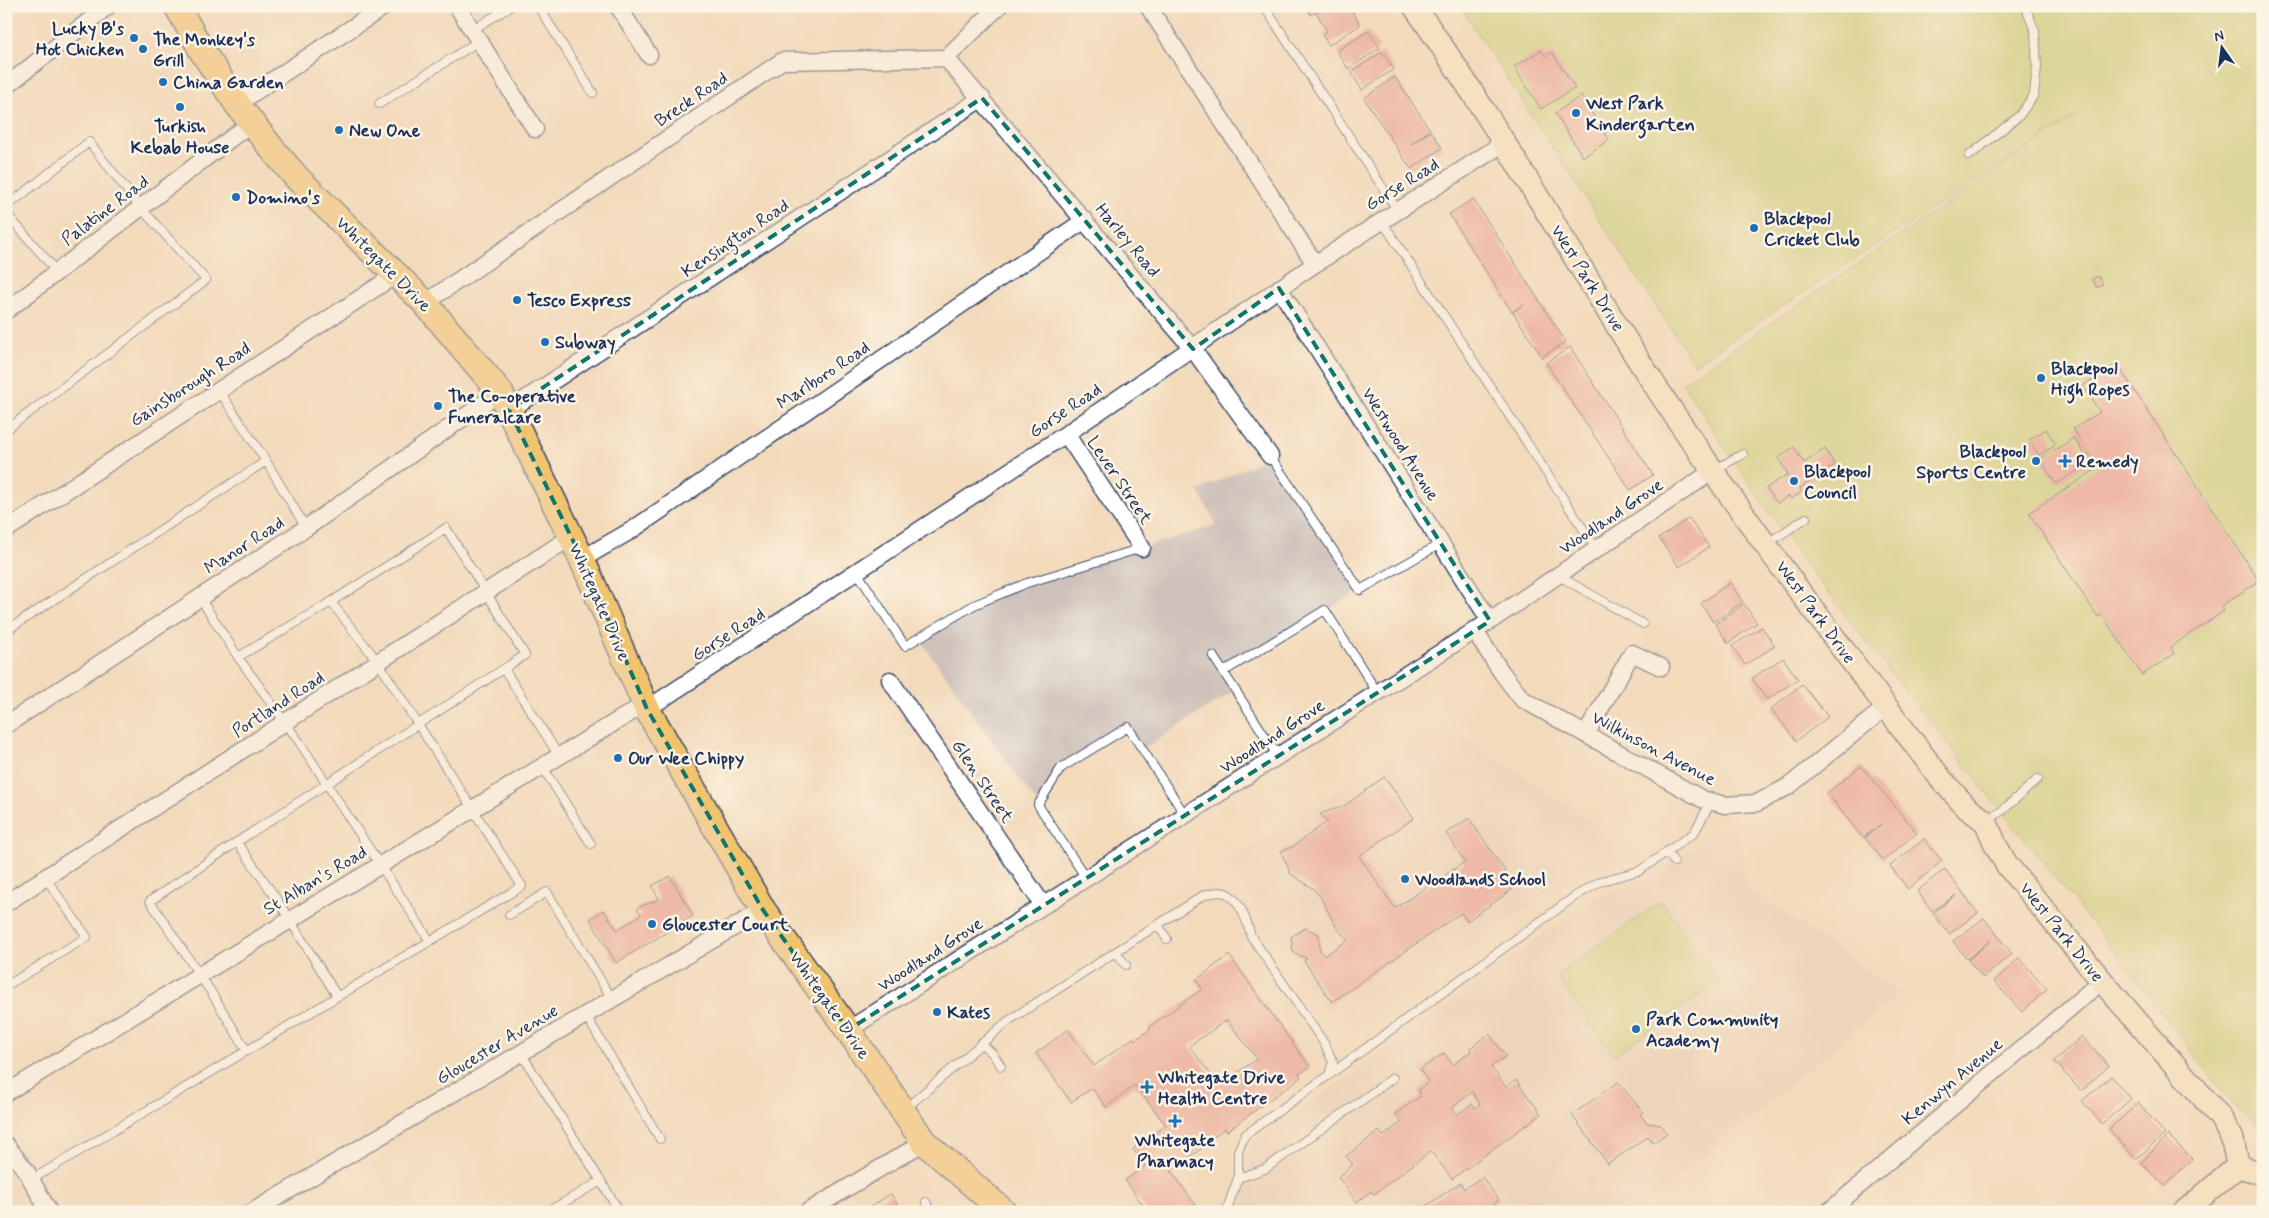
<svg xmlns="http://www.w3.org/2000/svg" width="2269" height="1218" font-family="Mynerve,sans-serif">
  <rect width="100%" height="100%" fill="#fcf5e5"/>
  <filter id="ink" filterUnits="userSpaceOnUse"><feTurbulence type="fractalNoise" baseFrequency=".02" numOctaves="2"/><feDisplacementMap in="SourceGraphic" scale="10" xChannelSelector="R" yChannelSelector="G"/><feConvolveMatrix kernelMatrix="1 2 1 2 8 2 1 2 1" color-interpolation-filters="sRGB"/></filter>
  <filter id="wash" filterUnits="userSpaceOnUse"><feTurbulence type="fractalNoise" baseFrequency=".0096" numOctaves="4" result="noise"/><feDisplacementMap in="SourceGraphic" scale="20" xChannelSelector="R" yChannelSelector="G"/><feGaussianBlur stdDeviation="1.12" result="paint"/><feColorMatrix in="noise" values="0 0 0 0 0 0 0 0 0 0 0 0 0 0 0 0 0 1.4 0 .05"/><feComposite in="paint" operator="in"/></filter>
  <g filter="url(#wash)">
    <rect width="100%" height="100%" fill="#f3dabb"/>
    <path fill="#e8ceb9" d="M1442 723 1648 859 1597 866 1575 877 1550 896 1547 893 1354 1032 1336 1006 1326 1012 1267 927 1270 924 1226 863Z
      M1723 824 1737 828 1746 887 1900 993 1638 1212H1244L1240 1206 1246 1191 1253 1143 1366 1065 1598 895 1633 883 1637 887 1682 857Z"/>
    <path fill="#cec1ba" d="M1270 456 1360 590 1223 672 1235 690 1142 750 1128 727 1061 768 1038 805 919 638 974 605 1027 583 1217 525 1198 491Z"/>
    <path fill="#c4d072" stroke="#708068" d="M1460 6H2263V1130L2234 1105 2093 925 1886 667 1807 566 1733 460 1683 383 2079 114 1694 364Z
      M1661 901 1719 981 1614 1056 1556 976Z"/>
    <g id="blocks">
      <path fill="#e9938e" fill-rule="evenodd" d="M1305 6H1349L1360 25 1329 45 1322 34 1327 31 1316 12 1311 15Z
        M1368 31 1380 48 1348 69 1337 51Z
        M1541 50 1545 56 1552 52 1575 88 1541 109 1514 67Z
        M1382 52 1394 69 1362 90 1351 72Z
        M1395 77 1430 130 1411 144 1431 131 1442 148 1411 169 1364 98Z
        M1581 96 1609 140 1583 157 1555 113Z
        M1473 199 1566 342 1542 357 1513 312 1524 304 1512 312 1449 214Z
        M2098 276 2103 284 2097 288 2092 279Z
        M1570 347 1653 475 1630 490 1546 363Z
        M2117 364 2259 581 2221 606 2224 611 2170 647 2174 654 2142 675 2102 615 2098 617 2029 513 2098 468 2073 429 2100 412 2083 386Z
        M2046 429 2056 445 2039 455 2029 440Z
        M2074 438 2090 463 2056 484 2040 459Z
        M1794 447 1804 463 1825 449 1835 465 1800 488 1802 492 1791 499 1789 496 1777 503 1766 488 1788 474 1778 458Z
        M1689 518 1709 547 1679 567 1659 538Z
        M1730 583 1743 602 1713 622 1701 603Z
        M1744 604 1757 623 1728 643 1715 624Z
        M1762 627 1775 646 1745 665 1732 646Z
        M1783 658 1798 679 1767 700 1752 678Z
        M1802 684 1828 717 1796 741 1771 709Z
        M1861 766 1917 833 1883 860 1865 838 1881 824 1863 838 1827 793Z
        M1384 777 1414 818 1359 856 1395 908 1465 862 1446 833 1469 818 1516 887 1467 921 1461 913 1452 919 1332 1002 1304 961 1307 959 1293 952 1291 937 1305 928 1319 934 1320 950 1324 956 1348 940 1336 927 1321 898 1315 890 1291 874 1281 851 1292 847 1328 821 1320 814 1344 806Z
        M1924 839 1942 861 1908 889 1890 866Z
        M1945 869 1978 913 1949 934 1933 913 1956 895 1932 911 1917 891Z
        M670 876 693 916 616 963 590 919 604 910 617 930 641 915 637 908 659 899 652 886Z
        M1984 918 2012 954 1983 978 1968 960 1991 940 1967 959 1953 941Z
        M1229 955 1310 1067 1299 1074 1301 1077 1227 1131 1225 1128 1209 1140 1210 1142 1171 1171 1201 1212H1148L1125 1180 1145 1166 1133 1149 1166 1125 1135 1085 1106 1107 1092 1088 1071 1102 1036 1053 1068 1030 1094 1066 1133 1038 1135 1040 1151 1029 1149 1027 1202 989 1196 980ZM1227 1020 1257 1059 1219 1085 1189 1046Z
        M2019 958 2047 989 2022 1012 1994 981Z
        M1489 1034 1506 1056 1491 1067 1506 1087 1516 1080 1541 1114 1452 1179 1431 1151 1374 1194 1371 1191 1357 1202 1338 1177 1353 1165 1346 1156 1379 1131 1383 1136 1401 1123 1395 1114 1421 1096 1418 1090 1429 1082 1420 1070 1444 1053 1453 1065 1471 1051 1470 1048ZM1472 1092 1480 1104 1475 1108 1472 1104 1457 1115 1452 1108Z
        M2082 1036 2109 1066 2081 1091 2054 1061Z
        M2111 1076 2131 1099 2102 1124 2082 1101Z
        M1618 1082 1643 1112 1640 1114 1647 1123 1661 1125 1667 1133 1653 1143 1648 1136 1608 1164 1572 1115Z
        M2139 1103 2165 1134 2136 1159 2109 1129Z
        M2168 1135 2192 1159 2165 1186 2141 1163Z
        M1482 1177 1499 1200 1483 1212H1430L1426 1206 1460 1183 1464 1189Z
        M891 1194 902 1212H862Z"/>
    </g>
  </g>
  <g filter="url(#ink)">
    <use href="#blocks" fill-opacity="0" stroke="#3b496c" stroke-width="1"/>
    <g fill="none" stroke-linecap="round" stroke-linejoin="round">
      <g stroke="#3b496c" stroke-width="10">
        <path id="lane" d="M538 6 593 93
          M1264 6 1398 211
          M472 30 511 6
          M379 104 479 41
          M1969 156 2019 116 2034 95 2037 67 2035 31 2025 6
          M6 207 89 142 141 208 206 280 6 430
          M6 213 57 272
          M1382 221 1597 550
          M218 389 266 461 306 528
          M1270 456 1360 590 1440 544
          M1714 470 1743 454
          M1768 543 1806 518
          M857 572 905 646 974 605 1027 583 1142 548
          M1559 576 1643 624
          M200 598 238 657 300 743 430 941
          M6 631 266 461
          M1213 656 1278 756
          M238 657 331 602 446 528 525 655 237 842 150 901 211 992 247 1051
          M504 669 559 756
          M1223 672 1325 610 1377 692
          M542 766 591 844
          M1987 821 2003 810 2038 779
          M237 842 278 901 337 996
          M1667 852 1674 862
          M1086 878 1038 805 1061 768 1128 727 1185 815
          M509 915 547 892 612 999
          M1158 925 1167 939
          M1116 952 1126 965
          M6 986 87 937 45 877
          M585 1014 660 1139
          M981 1043 993 1054 1001 1066
          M521 1053 620 1212
          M1329 1075 1574 897 1601 881 1639 871 1694 833 1711 802
          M906 1108 1008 1021 1204 895C1209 894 1216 892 1220 892 1239 893 1247 922 1251 936L1324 1043 1333 1062 1329 1075 1245 1135 1238 1151V1178L1226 1212
          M1238 1178 1265 1169 1393 1078
          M31 1180 522 886 378 662 331 602
          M926 1202 932 1212
          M547 1212 601 1181"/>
      </g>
      <g stroke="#3b496c" stroke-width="19">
        <path id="street" d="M457 6 535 129
          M618 6 649 55
          M1148 6 1315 264
          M946 58 1193 349 1270 456
          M6 86 108 6
          M237 104 385 6
          M1279 288 1490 621
          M425 303 782 61 946 58 999 6
          M6 311 251 123
          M509 410 982 98
          M1066 434 1142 548
          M6 530 397 274
          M582 559 632 530 1085 220
          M1474 630 1502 673 1522 699 1702 799 1725 805 1757 803 1789 786 1886 707
          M890 680 1043 905
          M647 709 1066 434 1315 264 1504 143
          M6 725 306 528 500 392
          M1586 734 1632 653 1661 667
          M6 903 571 537
          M848 1030 1490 621 1713 471
          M6 1093 645 704
          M6 1145 27 1172 49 1212
          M252 1212 763 910
          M807 1212 924 1142
          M1828 1212 2102 981"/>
      </g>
      <g stroke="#3b496c" stroke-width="25">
        <path id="secondary" d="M1414 6C1496 122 1565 245 1641 364 1733 507 1838 643 1941 779L1967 808 1986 822 1996 846 2007 865 2102 981 2220 1117 2232 1138 2238 1166
          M2238 1166 2263 1174
          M2184 1212 2238 1166"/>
      </g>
      <g stroke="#3b496c" stroke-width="28">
        <path id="primary" d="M177 6 202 51 237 104 273 150 298 179 425 303 500 392 582 559 647 709 763 910 848 1030 924 1142 1004 1212"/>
      </g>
      <use href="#lane" stroke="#fff" stroke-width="8"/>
      <use href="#street" stroke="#fff" stroke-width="16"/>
      <use href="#secondary" stroke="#f9e7c3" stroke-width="22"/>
      <use href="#primary" stroke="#f1c36a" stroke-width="25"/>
    </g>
  </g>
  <path d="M0 0H2269V1218H0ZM982 98 1193 349 1279 288 1490 621 848 1030 763 910 647 709 582 559 509 410Z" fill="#f3dabb" fill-opacity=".55" fill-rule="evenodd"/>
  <path fill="none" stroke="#0f766e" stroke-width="4" stroke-dasharray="10 6" stroke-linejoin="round" d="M982 98 1193 349 1279 288 1490 621 848 1030 763 910 647 709 582 559 509 410Z"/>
  <g fill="#1f6fb2" stroke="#fcf5e5" stroke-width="2">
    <circle cx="134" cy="38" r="5"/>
    <circle cx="143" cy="49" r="5"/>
    <circle cx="163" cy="82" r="5"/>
    <circle cx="180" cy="107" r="5"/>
    <circle cx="1576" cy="113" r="5"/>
    <circle cx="339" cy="130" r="5"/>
    <circle cx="236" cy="197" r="5"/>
    <circle cx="1754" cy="228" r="5"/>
    <circle cx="517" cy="300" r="5"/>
    <circle cx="545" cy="342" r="5"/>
    <circle cx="2041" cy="378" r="5"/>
    <circle cx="438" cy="406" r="5"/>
    <circle cx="2036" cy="461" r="5"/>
    <path d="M2062.5 453.5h5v5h5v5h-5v5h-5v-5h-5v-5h5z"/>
    <circle cx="1794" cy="481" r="5"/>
    <circle cx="618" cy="758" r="5"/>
    <circle cx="1405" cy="879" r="5"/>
    <circle cx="652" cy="924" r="5"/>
    <circle cx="937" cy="1012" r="5"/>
    <circle cx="1636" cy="1029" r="5"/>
    <path d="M1144.5 1079.5h5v5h5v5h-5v5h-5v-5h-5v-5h5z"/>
    <path d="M1172.5 1113.5h5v5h5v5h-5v5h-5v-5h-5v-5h5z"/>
  </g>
  <g text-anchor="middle" stroke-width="5" stroke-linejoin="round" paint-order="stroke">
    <g font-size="18" font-weight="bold" fill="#1b2f5e" stroke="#fcf5e5" text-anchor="start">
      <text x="124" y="34" text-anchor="end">Lucky B's<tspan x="124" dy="21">Hot Chicken</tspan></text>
      <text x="153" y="45">The Monkey's<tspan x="153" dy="21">Grill</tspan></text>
      <text x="173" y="88">China Garden</text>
      <text x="1586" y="109">West Park<tspan x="1586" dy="21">Kindergarten</tspan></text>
      <text x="180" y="132" text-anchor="middle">Turkish<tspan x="180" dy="21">Kebab House</tspan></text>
      <text x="349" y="136">New One</text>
      <text x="246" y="203">Domino's</text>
      <text x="1764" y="224">Blackpool<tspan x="1764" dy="21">Cricket Club</tspan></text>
      <text x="527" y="306">Tesco Express</text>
      <text x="555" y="348">Subway</text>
      <text x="2051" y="374">Blackpool<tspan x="2051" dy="21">High Ropes</tspan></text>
      <text x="448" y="402">The Co-operative<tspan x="448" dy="21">Funeralcare</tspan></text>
      <text x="2026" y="457" text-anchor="end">Blackpool<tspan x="2026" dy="21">Sports Centre</tspan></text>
      <text x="2076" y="467">Remedy</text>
      <text x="1804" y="477">Blackpool<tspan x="1804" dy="21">Council</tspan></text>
      <text x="628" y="764">Our Wee Chippy</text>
      <text x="1415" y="885">Woodlands School</text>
      <text x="662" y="930">Gloucester Court</text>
      <text x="947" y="1018">Kates</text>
      <text x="1646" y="1025">Park Community<tspan x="1646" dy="21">Academy</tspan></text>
      <text x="1158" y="1083">Whitegate Drive<tspan x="1158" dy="21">Health Centre</tspan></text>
      <text x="1175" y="1146" text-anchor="middle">Whitegate<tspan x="1175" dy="21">Pharmacy</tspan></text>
    </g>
    <g font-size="18" fill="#1b2f5e" stroke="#fcf5e5">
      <text transform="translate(691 99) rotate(-34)" y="6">Breck Road</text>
      <text transform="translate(1402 184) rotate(-32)" y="6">Gorse Road</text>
      <text transform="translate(105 210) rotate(-37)" y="6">Palatine Road</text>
      <text transform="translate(735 238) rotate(-34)" y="6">Kensington Road</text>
      <text transform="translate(1128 240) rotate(50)" y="6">Harley Road</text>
      <text transform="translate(384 264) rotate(45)" y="6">Whitegate Drive</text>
      <text transform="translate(1588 278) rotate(58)" y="6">West Park Drive</text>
      <text transform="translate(823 375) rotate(-34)" y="6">Marlboro Road</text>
      <text transform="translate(190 384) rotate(-33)" y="6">Gainsborough Road</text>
      <text transform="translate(1065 410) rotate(-34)" y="6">Gorse Road</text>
      <text transform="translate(1401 444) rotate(58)" y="6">Westwood Avenue</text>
      <text transform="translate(1120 480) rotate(56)" y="6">Lever Street</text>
      <text transform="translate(1611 516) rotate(-34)" y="6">Woodland Grove</text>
      <text transform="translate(244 545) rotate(-33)" y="6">Manor Road</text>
      <text transform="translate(600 602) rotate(66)" y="6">Whitegate Drive</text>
      <text transform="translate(1816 612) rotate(54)" y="6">West Park Drive</text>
      <text transform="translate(728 634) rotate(-33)" y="6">Gorse Road</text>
      <text transform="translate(278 704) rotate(-33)" y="6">Portland Road</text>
      <text transform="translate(1272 736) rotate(-33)" y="6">Woodland Grove</text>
      <text transform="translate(1654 748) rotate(28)" y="6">Wilkinson Avenue</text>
      <text transform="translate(983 781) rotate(56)" y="6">Glen Street</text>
      <text transform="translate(315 880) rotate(-31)" y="6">St Alban's Road</text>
      <text transform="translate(2062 932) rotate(51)" y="6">West Park Drive</text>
      <text transform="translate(930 954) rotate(-33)" y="6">Woodland Grove</text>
      <text transform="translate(830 1005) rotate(55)" y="6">Whitegate Drive</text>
      <text transform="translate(497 1044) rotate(-31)" y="6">Gloucester Avenue</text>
      <text transform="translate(1952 1081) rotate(-40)" y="6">Kenwyn Avenue</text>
    </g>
  </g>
  <rect width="2269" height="1218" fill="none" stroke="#fcf5e5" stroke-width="25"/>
  <g transform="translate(2222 48) rotate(346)" stroke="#fcf5e5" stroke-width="4" paint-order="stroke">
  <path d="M0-4L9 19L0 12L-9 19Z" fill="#1b2f5e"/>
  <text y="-8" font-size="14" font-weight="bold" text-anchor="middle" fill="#1b2f5e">N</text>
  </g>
</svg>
